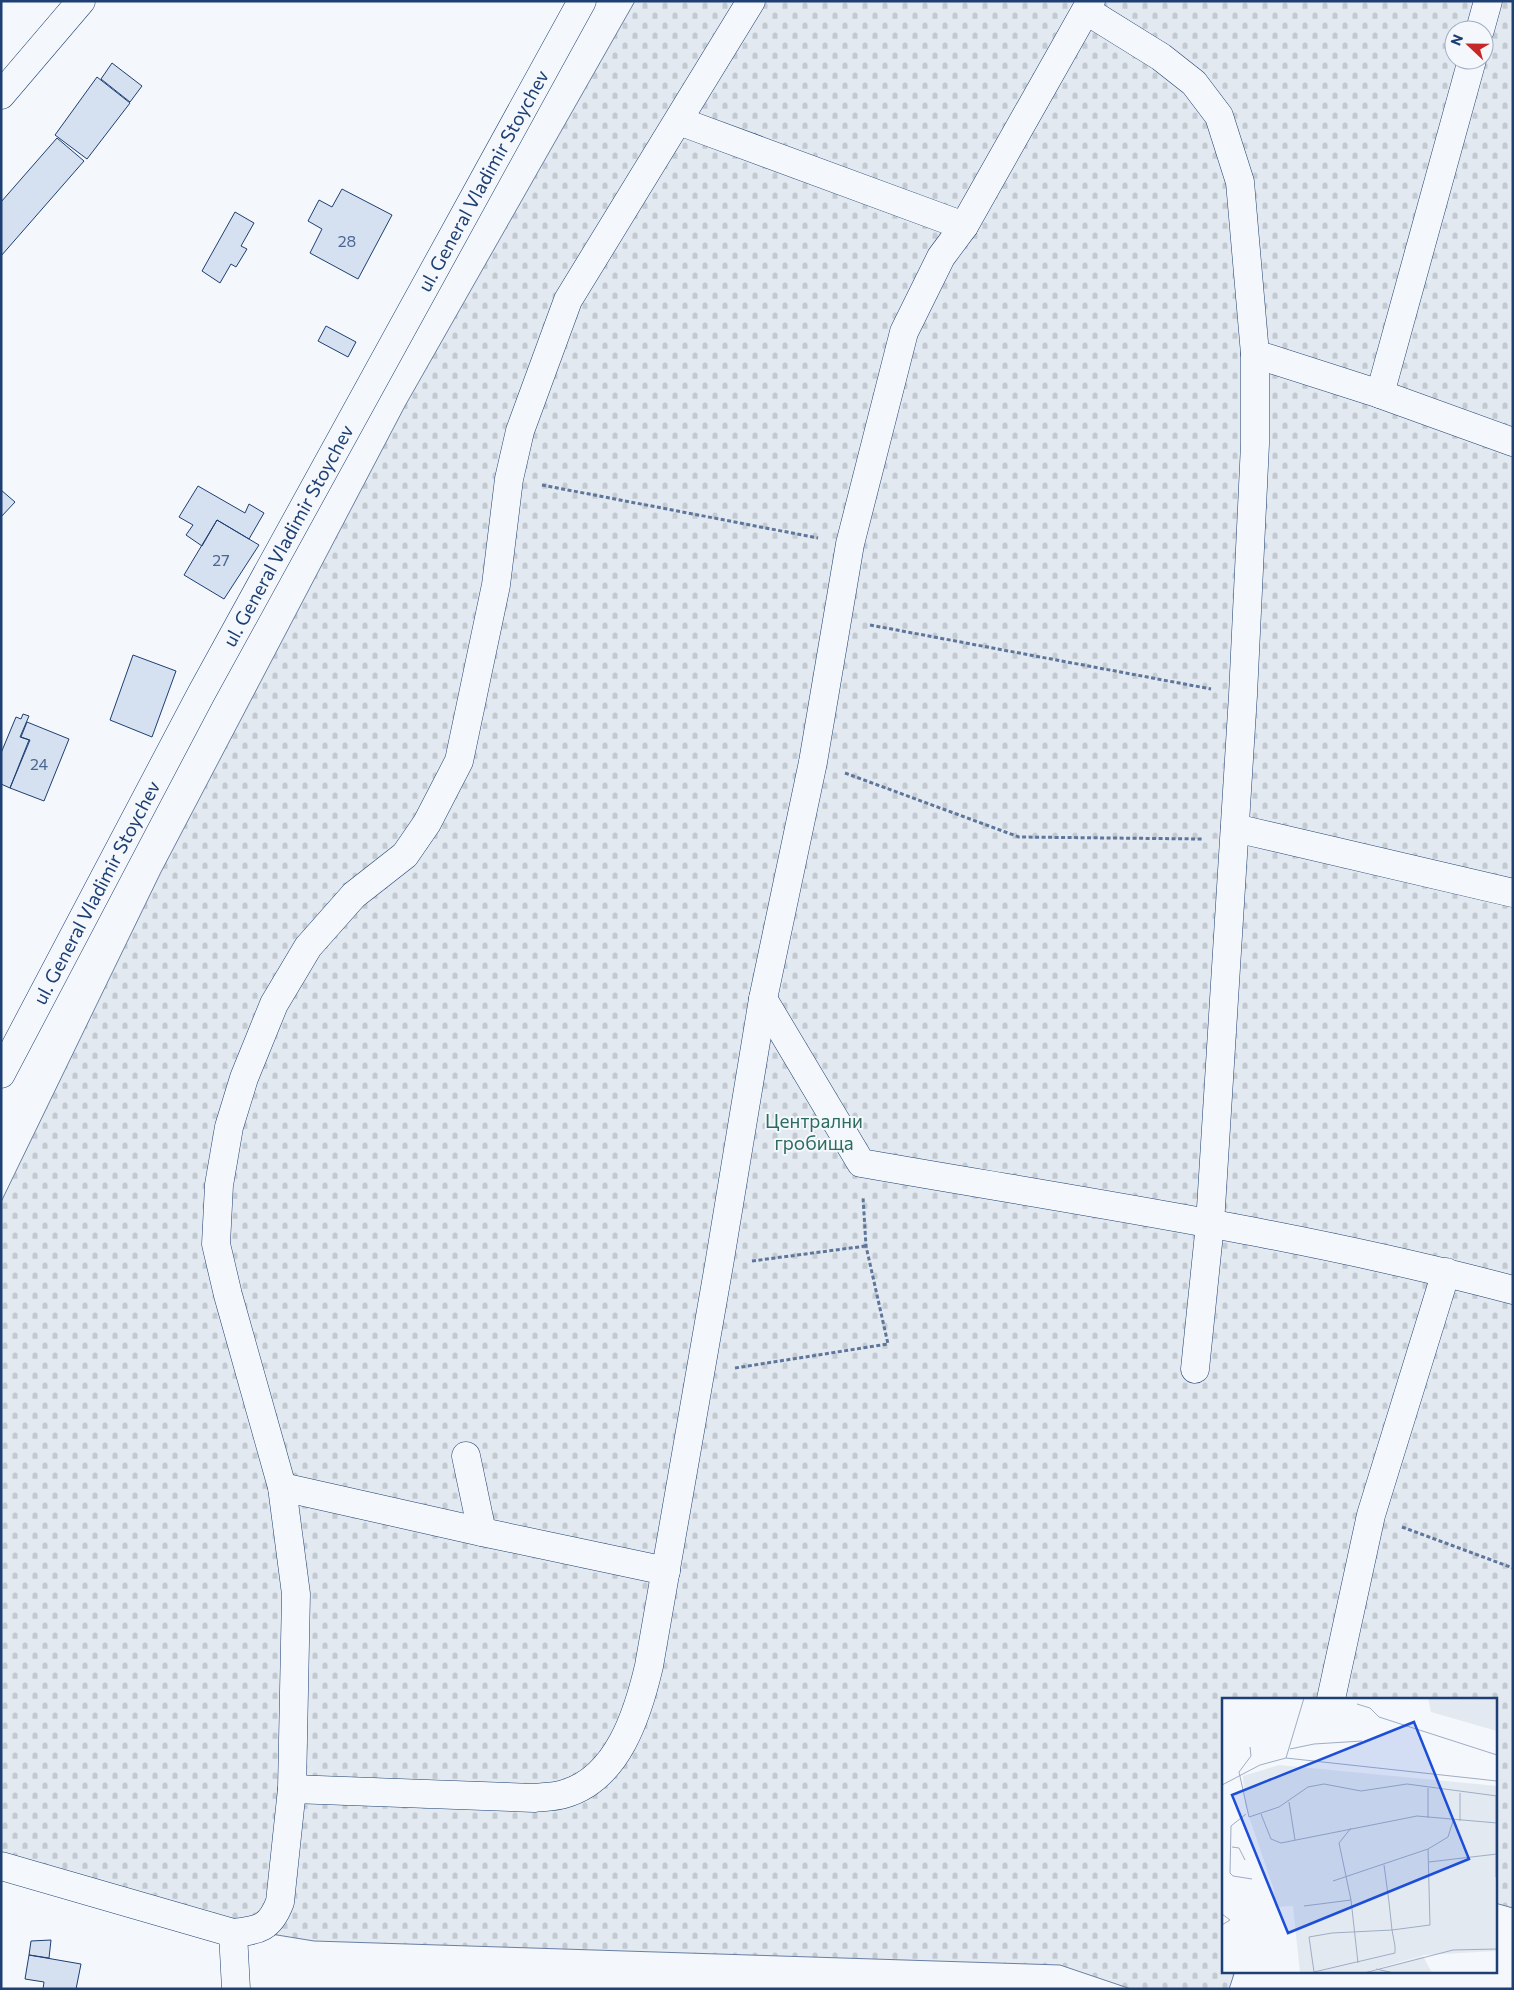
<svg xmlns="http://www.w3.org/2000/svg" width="1514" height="1990" font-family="Commissioner,sans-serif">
  <defs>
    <pattern id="cemetery-stones" width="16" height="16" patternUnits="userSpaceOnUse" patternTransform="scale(1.25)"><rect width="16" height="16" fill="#e3e9f0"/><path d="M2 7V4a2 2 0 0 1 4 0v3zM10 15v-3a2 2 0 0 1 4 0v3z" fill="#c2c9d1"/></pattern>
  </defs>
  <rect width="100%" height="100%" fill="#f4f7fb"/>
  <path fill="url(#cemetery-stones)" stroke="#687fa3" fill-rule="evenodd" d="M635 1H1513V1908L1495 1903V1699H1223V1971H1235L1229 1989H1131L1060 1965 314 1941 148 1914 1 1863V1202L161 872 405 406ZM1454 30H1484V60H1454Z"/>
  <path fill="#d5e0f0" stroke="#1d3f73" d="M112 63 142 86 130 102 101 79Z
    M97 77 130 103 87 159 55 135Z
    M57 138 84 161 1 256V202Z
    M342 189 392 215 358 279 310 253 322 229 308 221 319 200 332 207Z
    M235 212 254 223 241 246 247 249 236 267 231 264 220 283 202 271Z
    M326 326 356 342 348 357 318 341Z
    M198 486 245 513 249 504 264 513 249 539 217 520 202 546 186 535 193 525 179 517Z
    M1 490 15 502 1 517Z
    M217 520 259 545 224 599 184 575Z
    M133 655 176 671 152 737 110 720Z
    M23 714 29 716 20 737 29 740 10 788 1 784V753L16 717 21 719Z
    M27 722 69 739 44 801 10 788 30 740 21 737Z
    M51 1940 49 1958 29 1955 31 1941Z
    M29 1955 81 1964 76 1989H43L44 1982 25 1979Z"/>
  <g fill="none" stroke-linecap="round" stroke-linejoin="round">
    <g stroke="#1d3f73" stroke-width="29">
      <g id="minor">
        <path d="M1087 11 1161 57 1194 83 1219 116 1240 182 1255 354V444L1243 695 1210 1224 1195 1369"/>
        <path d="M1480 30 1488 1"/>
        <path d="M1 95 81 1"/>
        <path d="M679 121 964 226"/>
        <path d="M1255 354 1380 394 1513 442"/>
        <path d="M1380 394 1472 60"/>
        <path d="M1235 828 1513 893"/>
        <path d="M763 999 861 1163C1078 1201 1299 1233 1513 1290"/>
        <path id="s1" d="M1 1074 201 694 582 1"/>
        <path d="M466 1456 482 1532"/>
        <path d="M282 1487 482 1532 666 1571"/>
        <path d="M1331 1699 1371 1515 1446 1272"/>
        <path d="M292 1789 534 1798C543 1797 555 1797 564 1794 618 1779 638 1713 649 1666L719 1265 763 999 813 762 850 544 904 332 941 257 964 226 1091 1"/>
        <path d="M1 1866 233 1933C260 1930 270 1928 280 1902L292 1789 296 1594 282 1487 228 1295 216 1244 219 1185 229 1127 244 1078 274 1004 308 947 354 895 405 855 427 823 459 761 496 585 509 479 520 431 568 300 751 1"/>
        <path d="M233 1933 236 1989"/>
      </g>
    </g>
    <path stroke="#5e769c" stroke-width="3" stroke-dasharray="4 2.5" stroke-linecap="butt" d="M542 485 818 538
      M870 625 1211 689
      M845 773 1019 837 1202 839
      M752 1261 866 1246
      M735 1368 888 1344 866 1246 863 1197
      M1402 1527 1513 1568"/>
    <use href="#minor" stroke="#f4f7fb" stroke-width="28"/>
  </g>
  <g text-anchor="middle" stroke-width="4" stroke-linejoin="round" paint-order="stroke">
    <g font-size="16" fill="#4b6792">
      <text x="347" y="247">28</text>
      <text x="221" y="566">27</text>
      <text x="39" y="770">24</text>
    </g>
    <g font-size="19" fill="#1d3f73" stroke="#f4f7fb">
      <text dy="7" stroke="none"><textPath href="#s1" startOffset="1015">ul. General Vladimir Stoychev</textPath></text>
      <text dy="7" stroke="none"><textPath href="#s1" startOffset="610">ul. General Vladimir Stoychev</textPath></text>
      <text dy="7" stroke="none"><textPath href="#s1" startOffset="205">ul. General Vladimir Stoychev</textPath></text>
    </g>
    <g font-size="19" fill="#2c6c60" stroke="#f4f7fb">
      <text x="814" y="1128">Централни<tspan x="814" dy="22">гробища</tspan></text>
    </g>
  </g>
  <g transform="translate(1222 1698)">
    <rect width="275" height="275" fill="#f4f7fb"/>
    <path d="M206 0H275V33L209 14Z" fill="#e3e9f0"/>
    <path d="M57 67 275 88V253L202 257 141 275H78L71 208 53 209 52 192 23 107 21 78Z" fill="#e3e9f0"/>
    <path d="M201 258 210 275H143Z" fill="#e3e9f0"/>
    <path fill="none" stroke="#9eadc5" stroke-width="1" d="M135 6 148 10 157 19 275 57M28 49 29 58 17 74 27 119 57 109 86 89 102 86 139 93 185 86 275 98M68 51 92 46 140 43M64 60 82 0M0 87 38 67 64 60 275 83M206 90V120M274 98V179M67 104 73 142M24 116 9 128 8 175 11 178 30 181M39 116 49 141 59 145 195 118 275 125M238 123V95M129 130 117 145 129 202 136 265M10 149 17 150 23 162M207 164 275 156M162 167 167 204 170 232 173 248V255L92 274 87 239 110 235 170 232 208 227 206 151M111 183 206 151 226 139 231 123M82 208 129 202M0 216 8 222 0 227M154 271 172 275M142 275 231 252 275 251"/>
    <path fill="#1d4ed8" fill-opacity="0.15" stroke="#1d4ed8" stroke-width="2.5" d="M192 24 247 161 66 235 10 97Z"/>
    <rect width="275" height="275" fill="none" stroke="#1d3f73" stroke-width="2.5"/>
  </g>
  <rect width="1514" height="1990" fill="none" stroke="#1d3f73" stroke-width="5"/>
  <g transform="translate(1469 45) rotate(292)"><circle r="24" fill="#f4f7fb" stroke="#9eadc5"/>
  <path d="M0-4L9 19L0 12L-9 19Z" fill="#c62828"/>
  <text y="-8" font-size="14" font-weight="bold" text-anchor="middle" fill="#1d3f73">N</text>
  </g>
</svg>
